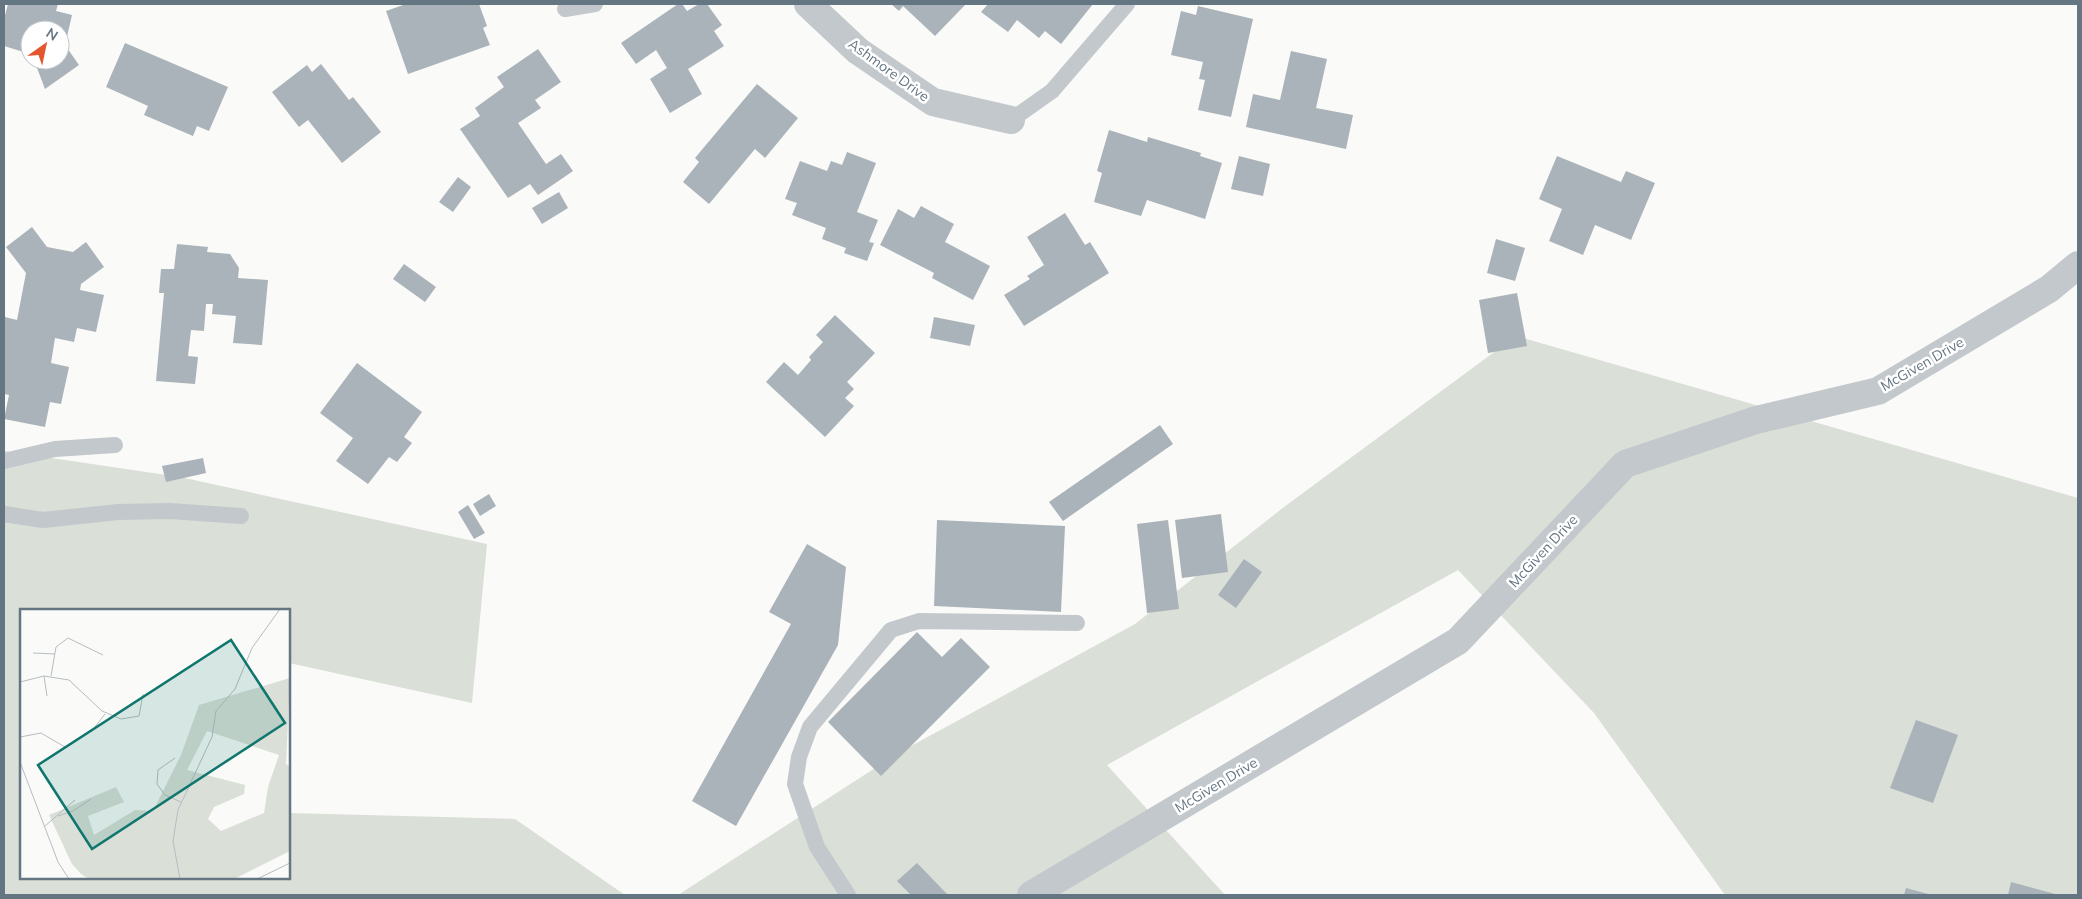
<svg xmlns="http://www.w3.org/2000/svg" width="2082" height="899" font-family="Mulish,sans-serif">
  <rect width="100%" height="100%" fill="#fafaf8"/>
  <path fill="#dadfd7" d="M1516 336 2078 498V895H1725L1594 713 1458 570 1107 765 1225 895H678L900 752 1135 624 1284 507Z
    M4 451 180 477 487 544 472 703 289 663V610H21V878H289V813L515 819 625 895H4Z"/>
  <path fill="#aab3b9" d="M8 4H58L56 11 72 15 65 45 79 65 45 89 34 60H60V30H30V54L4 46V19Z
    M406 4H479L487 26 483 28 490 45 408 74 386 11Z
    M678 4H682L687 11 699 4H707L722 25 714 31 724 46 688 69 702 94 670 113 650 79 667 68 656 50 636 64 621 43Z
    M891 4H966L935 36 903 6 899 11Z
    M988 4H1093L1061 44 1045 31 1039 38 1017 20 1008 32 981 12Z
    M1198 6 1253 19 1231 117 1198 110 1205 80 1199 79 1203 62 1171 55 1181 11 1196 15Z
    M125 43 228 87 209 131 197 126 193 136 144 115 148 106 106 87Z
    M538 49 561 82 535 100 541 108 518 123 546 164 561 154 573 171 538 195 530 184 508 198 460 129 480 116 475 108 504 87 497 77Z
    M1291 51 1327 59 1316 108 1353 115 1346 149 1246 127 1253 94 1280 100Z
    M321 64 349 100 353 97 381 132 342 163 308 120 299 127 272 92 307 65 312 72Z
    M757 84 798 118 765 158 755 149 709 204 683 182 699 162 695 158Z
    M1109 130 1147 142 1148 137 1201 153 1200 156 1222 163 1205 219 1147 200 1141 216 1094 202 1102 173 1097 171Z
    M847 152 876 163 857 212 878 220 869 242 874 243 867 261 844 253 846 248 822 239 826 228 792 215 797 203 785 199 800 161 827 171 831 161 842 165Z
    M1239 156 1270 164 1263 196 1231 189Z
    M1557 156 1621 182 1626 171 1655 183 1631 240 1595 225 1583 255 1549 241 1562 209 1539 199Z
    M458 177 471 187 453 212 439 202Z
    M559 192 568 208 542 224 532 208Z
    M921 206 954 224 945 242 990 266 973 300 932 278 934 273 880 245 898 209 914 218Z
    M1065 213 1085 245 1090 242 1109 273 1024 326 1004 295 1030 279 1027 276 1044 265 1027 237Z
    M32 227 47 247 73 252 86 242 104 267 81 284 80 290 104 295 96 332 77 328 74 342 55 338 51 363 69 367 61 404 50 402 45 427 4 419 9 395 4 394V322L5 317 17 320 26 273 6 247Z
    M1496 239 1525 248 1515 281 1487 273Z
    M177 244 208 247 207 252 230 254 239 268 238 278 268 280 262 345 233 343 236 316 212 314 213 304H206L204 331 191 330 188 356 198 357 195 384 156 381 164 293H159L161 269H174Z
    M404 264 436 287 425 302 393 279Z
    M1517 293 1527 346 1488 353 1479 300Z
    M835 315 875 353 847 382 854 389 845 398 854 406 825 437 766 382 784 362 798 375 811 360 809 357 823 342 816 335Z
    M934 317 975 325 970 346 930 338Z
    M357 363 422 412 404 437 412 443 397 462 389 457 368 484 336 461 353 438 320 413Z
    M1160 425 1173 444 1063 521 1049 502Z
    M203 458 206 473 166 482 162 466Z
    M489 494 496 506 480 516 473 504Z
    M468 505 485 533 474 539 458 512Z
    M1221 514 1228 572 1182 578 1175 520Z
    M937 520 1065 526 1061 612 934 606Z
    M1168 520 1179 609 1147 613 1137 524Z
    M807 544 846 567 838 645 736 826 692 801 791 624 769 612Z
    M1244 559 1262 572 1236 608 1218 595Z
    M917 632 942 657 961 638 990 667 881 776 828 722Z
    M1916 720 1958 735 1933 803 1890 788Z
    M917 863 948 895H911L897 881Z
    M2011 882 2059 895H2008Z
    M1906 888 1932 895H1904Z"/>
  <g fill="none" stroke-linecap="round" stroke-linejoin="round">
    <path stroke="#c3c8cc" stroke-width="16" d="M565 9 595 4
      M1011 120 1052 91 1127 4
      M4 461 55 449 115 445
      M4 514 43 520 118 512 170 511 241 516
      M848 895 817 847 795 784 799 757 810 727 891 630 919 621 1077 623"/>
    <path stroke="#c3c8cc" stroke-width="28" d="M808 4 858 51 933 102 1011 120
      M1031 895 1458 641 1625 464 1756 420 1878 391 2049 289 2078 265"/>
  </g>
  <g text-anchor="middle" stroke-width="5" stroke-linejoin="round" paint-order="stroke">
    <g font-size="14" fill="#657683" stroke="#fff">
      <text transform="translate(889 70) rotate(36)" y="5">Ashmore Drive</text>
      <text transform="translate(1922 364) rotate(-30)" y="5">McGiven Drive</text>
      <text transform="translate(1543 551) rotate(-47)" y="5">McGiven Drive</text>
      <text transform="translate(1216 785) rotate(-31)" y="5">McGiven Drive</text>
    </g>
  </g>
  <g transform="translate(20 609)">
    <rect width="270" height="270" fill="#fafaf8"/>
    <path d="M270 69 266 155 270 158V242L214 270H69L61 265 52 255 29 206 96 178 104 193 68 207 74 226 115 201 133 202 161 146 179 96ZM187 122 259 146 248 178 244 204 201 222 188 210 194 198 224 185 225 176 167 161Z" fill="#dadfd7" fill-rule="evenodd"/>
    <path fill="none" stroke="#b5bdc2" stroke-width="1" d="M13 44 35 45M24 67 27 87M31 67 36 38 48 29 83 46M0 73 24 67 49 71 82 102 101 110 119 107 123 85M71 123 85 105M0 128 21 124 45 138M155 149 138 161 137 175 145 186 161 193M0 153 38 253 49 270M38 207 53 202 71 190M25 217 55 191M160 270 153 232 158 201 192 128 196 102 215 80 232 39 260 0M237 270 270 254"/>
    <path fill="#0f766e" fill-opacity="0.15" stroke="#0f766e" stroke-width="2.5" d="M211 31 265 114 72 240 18 156Z"/>
    <rect width="270" height="270" fill="none" stroke="#657683" stroke-width="2.5"/>
  </g>
  <rect width="2082" height="899" fill="none" stroke="#657683" stroke-width="10"/>
  <g transform="translate(45 45) rotate(33)"><circle r="24" fill="#ffffff" stroke="#c1c8cd"/>
  <path d="M0-4L9 19L0 12L-9 19Z" fill="#e4572e"/>
  <text y="-8" font-size="14" font-weight="bold" text-anchor="middle" fill="#657683">N</text>
  </g>
</svg>
